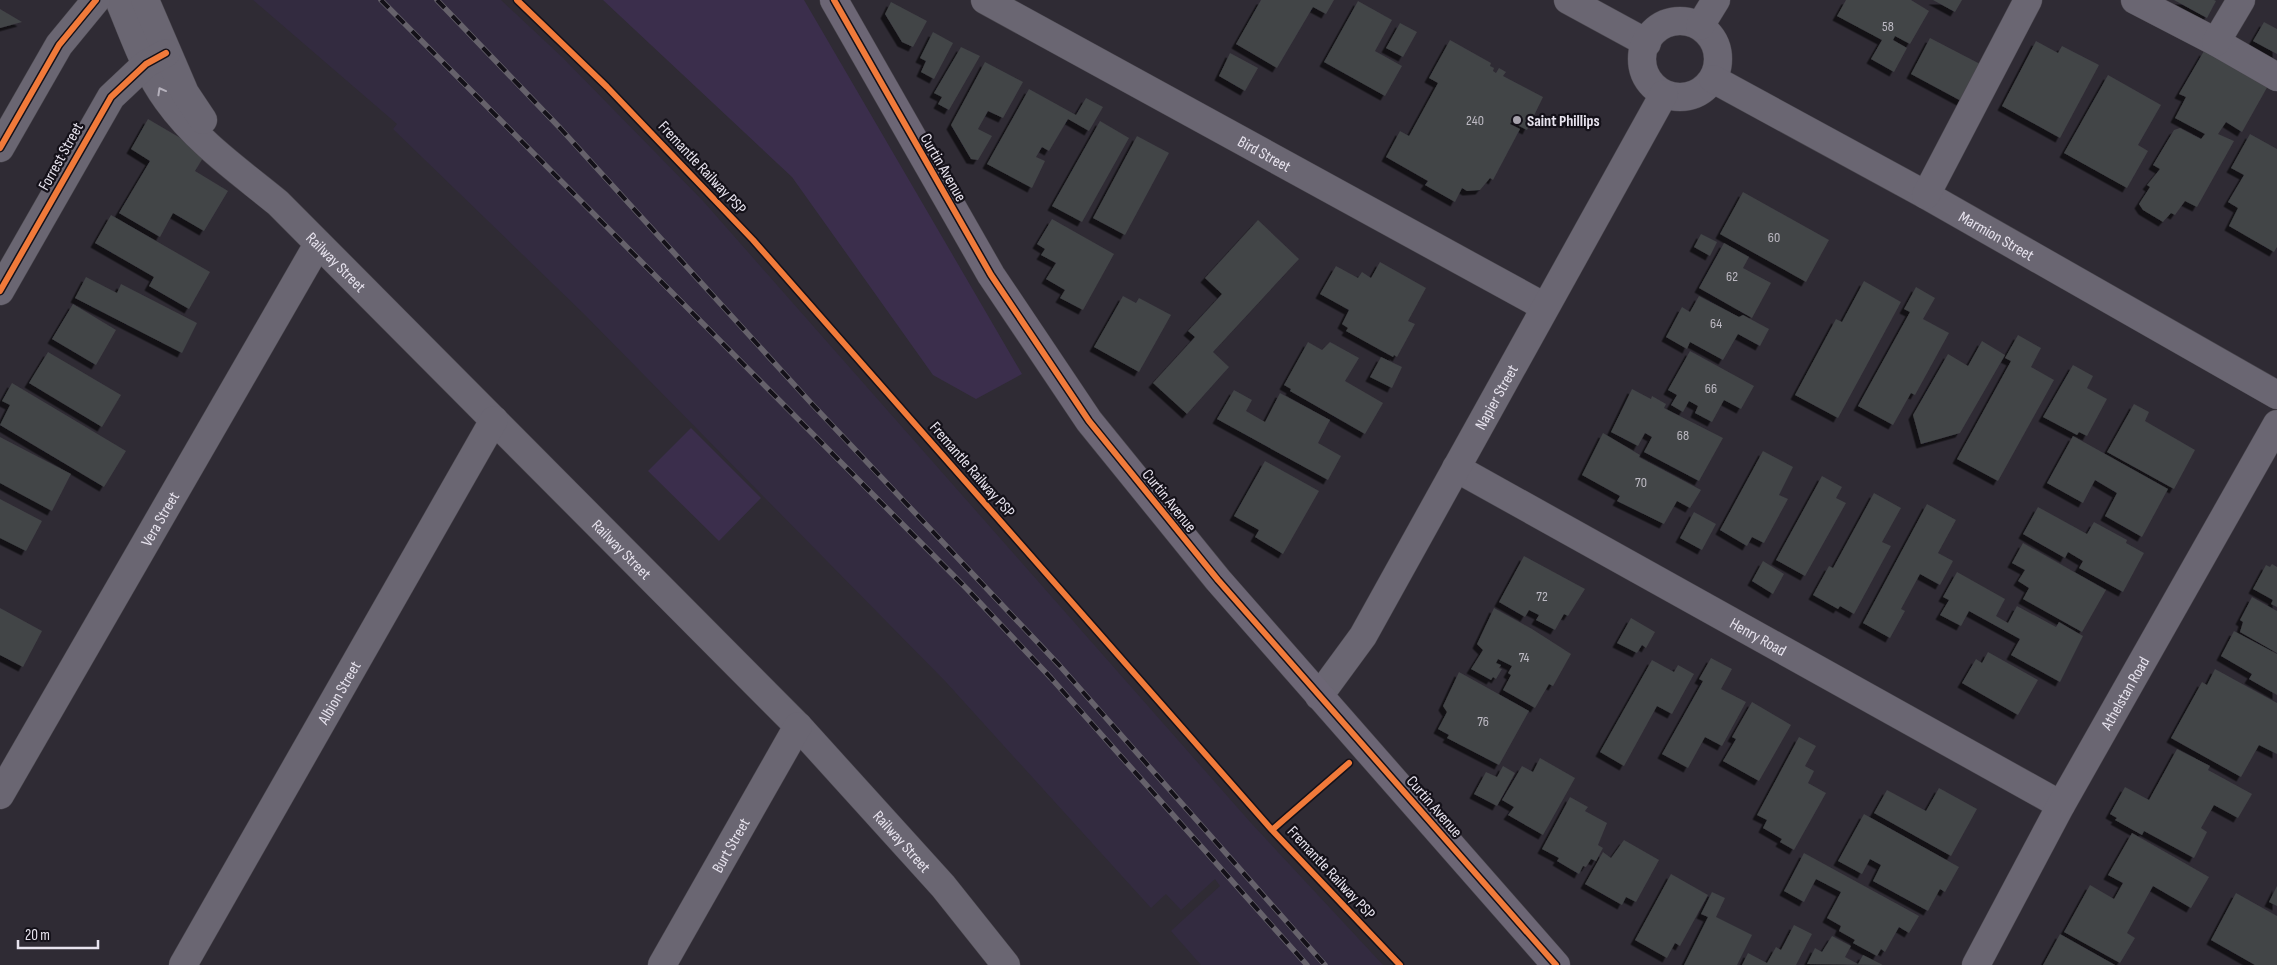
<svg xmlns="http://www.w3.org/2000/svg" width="2277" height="965" font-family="'Sofia Sans Condensed',sans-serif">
  <defs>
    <filter id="shadow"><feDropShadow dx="-4.5" dy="4.5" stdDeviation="0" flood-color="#0009"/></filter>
  </defs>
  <rect width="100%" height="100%" fill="#2f2b34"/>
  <path fill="#332b40" d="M253 0H501L563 58 703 201 1251 823 1383 965H1201L1171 931 1220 886 1215 879 1181 910 1166 894 1151 908 946 682 584 314 393 129 397 124Z"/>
  <path fill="#3b2e4c" d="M603 0H804L1022 374 976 399 933 375 792 177Z
    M691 428 761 498 719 541 648 471Z"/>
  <path fill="#424447" filter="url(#shadow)" d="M1261 0H1334L1326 14 1313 7 1277 68 1236 44Z
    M1846 0H1911L1929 11 1910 44 1895 36 1893 40 1907 48 1894 72 1871 59 1882 40 1837 16Z
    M1933 0H1962L1955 12Z
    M2174 0H2214L2216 1 2207 18Z
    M1358 1 1392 20 1375 51 1402 66 1385 96 1324 62Z
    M891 2 927 21 913 47 902 42 885 14Z
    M0 9 22 22 0 28Z
    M2264 22 2277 29V54L2253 41Z
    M1400 23 1417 32 1403 57 1386 48Z
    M933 32 953 43 934 79 921 72 926 61 920 58Z
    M1930 38 1982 65 1963 102 1911 74Z
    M1450 40 1491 63 1490 66 1494 68 1493 71 1496 73 1499 68 1506 72 1503 76 1543 97 1527 130 1511 122 1510 124 1520 129 1493 180 1490 178 1480 190 1467 191 1462 188 1455 202 1425 185 1428 181 1386 157 1400 131 1409 136 1438 83 1429 78Z
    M2036 41 2058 53 2062 46 2099 65 2060 138 2002 106Z
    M961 47 980 56 949 110 938 104 942 97 934 93Z
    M2204 51 2269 84 2242 132 2226 122 2218 134 2234 141 2197 207 2185 201 2175 215 2171 213 2163 222 2143 210 2139 204 2150 187 2147 185 2160 169 2153 165 2174 130 2180 128 2201 139 2205 134 2175 118 2186 97 2179 94Z
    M1230 53 1258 68 1245 91 1219 76Z
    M985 62 1023 82 1003 118 988 111 978 129 992 136 978 160 971 159 951 125Z
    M2108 75 2161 105 2138 145 2148 151 2127 188 2064 153Z
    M1029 89 1076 115 1086 98 1103 107 1089 131 1068 119 1049 151 1042 147 1036 157 1045 161 1032 188 987 164Z
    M148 119 206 153 195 171 228 191 204 231 173 213 160 237 119 213 150 161 131 149Z
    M1100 121 1129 138 1082 222 1052 206Z
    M2250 134 2277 149V247L2274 252 2229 226 2238 208 2228 202 2244 175 2231 168Z
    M1137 136 1169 153 1125 235 1093 218Z
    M1743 192 1829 240 1806 282 1720 234Z
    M111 215 210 272 189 309 149 286 154 277 95 243Z
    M1052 219 1114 254 1083 310 1060 298 1065 290 1046 279 1056 263 1041 255 1045 249 1037 244Z
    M1258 220 1299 259 1213 352 1229 367 1187 414 1153 383 1195 337 1188 331 1222 294 1205 278Z
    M1701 234 1717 242 1710 256 1694 247Z
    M1724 243 1749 257 1743 268 1771 283 1752 318 1699 288Z
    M1380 262 1426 288 1408 321 1415 324 1397 357 1394 355 1393 357 1346 331 1348 328 1342 324 1349 310 1320 294 1336 266 1358 278 1362 272 1371 278Z
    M86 277 117 293 121 284 197 323 182 353 75 298Z
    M1864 281 1901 302 1838 418 1795 395 1836 319 1842 322Z
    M1916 287 1935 298 1923 319 1949 333 1915 395 1911 393 1893 425 1858 406 1910 312 1904 309Z
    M1123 296 1136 303 1139 298 1171 315 1139 372 1094 347Z
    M1699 296 1739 317 1743 315 1769 329 1760 346 1738 334 1723 360 1690 342 1687 349 1666 337 1682 307 1690 312Z
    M73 304 116 330 96 365 52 339Z
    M2018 335 2041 348 2031 367 2054 380 1998 481 1957 459 2011 361 2005 358Z
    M1982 341 2005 355 1960 433 1921 444 1913 415 1948 354 1968 366Z
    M1308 342 1322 350 1330 342 1359 358 1345 381 1383 403 1365 434 1290 391 1291 389 1284 385Z
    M1690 351 1754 386 1741 409 1724 400 1712 422 1695 413 1698 406 1689 401 1683 412 1671 405 1677 395 1668 390Z
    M48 352 121 395 102 427 29 383Z
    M1381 357 1402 367 1392 388 1370 377Z
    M2073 365 2093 376 2087 388 2107 399 2087 436 2079 432 2077 435 2043 417Z
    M12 383 126 451 104 487 0 425 10 405 2 401Z
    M1632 389 1651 399 1652 396 1666 404 1664 408 1723 438 1699 481 1644 452 1652 437 1645 433 1638 446 1611 432Z
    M1234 390 1252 400 1246 411 1265 422 1280 393 1330 420 1318 443 1341 456 1328 480 1217 419Z
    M2134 404 2149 412 2145 421 2195 450 2174 489 2107 452Z
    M1603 433 1640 455 1639 457 1701 490 1690 508 1677 501 1664 524 1617 501 1620 496 1582 475Z
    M2073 436 2168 489 2142 537 2105 516 2117 493 2095 480 2083 503 2047 483Z
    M0 437 71 474 52 511 0 483Z
    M1763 451 1793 467 1779 495 1788 499 1764 543 1752 537 1747 546 1720 530Z
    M1265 461 1319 491 1283 554 1255 537 1259 530 1234 516Z
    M1822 476 1842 487 1836 498 1846 503 1805 576 1776 560Z
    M1874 493 1901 508 1882 542 1891 546 1854 614 1840 606 1838 609 1813 595 1829 566 1833 568Z
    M0 499 42 521 26 551 0 538Z
    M1927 504 1956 520 1938 553 1953 561 1940 585 1920 574 1901 609 1905 611 1890 638 1863 623Z
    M2038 507 2087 534 2094 522 2127 540 2126 543 2144 553 2123 592 2079 568 2083 561 2068 552 2065 558 2023 534Z
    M1694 512 1716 524 1702 550 1680 538Z
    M2023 543 2106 590 2082 632 2023 599 2029 588 2018 581 2025 570 2012 563Z
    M1524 556 1585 589 1568 616 1564 614 1555 630 1536 620 1539 615 1529 610 1525 617 1499 602Z
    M1763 561 1784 574 1773 594 1752 581Z
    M2272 564 2277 567V607L2271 604 2273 600 2253 589 2266 565 2270 567Z
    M1957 572 2005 599 1996 616 2008 623 2017 606 2056 627 2059 622 2083 636 2060 682 2011 655 2020 639 1969 611 1961 626 1940 615 1949 600 1943 597Z
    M2252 597 2277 611V653L2240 632 2243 622 2240 620Z
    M0 608 42 631 23 667 0 655Z
    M1494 608 1532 629 1571 654 1553 686 1549 684 1535 708 1503 690 1511 675 1508 673 1512 666 1498 659 1496 663 1501 665 1499 668 1502 669 1496 679 1493 677 1491 680 1471 669 1483 650 1477 644Z
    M1631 618 1655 632 1646 648 1642 645 1637 653 1617 643Z
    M2234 631 2277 654V695L2249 679 2252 674 2221 656Z
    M1988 652 2038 680 2018 715 1962 683 1976 659 1982 663Z
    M1711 658 1732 669 1721 689 1746 702 1722 746 1705 737 1688 768 1662 754 1703 681 1699 679Z
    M1652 660 1674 672 1678 665 1694 674 1672 714 1657 706 1624 766 1600 752Z
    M2215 669 2277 703V754L2259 745 2241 777 2171 738 2202 682 2207 685Z
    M1459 672 1529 711 1499 765 1447 738 1449 735 1438 729 1447 712 1443 706Z
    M1752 702 1791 725 1759 781 1723 761 1736 739 1732 737Z
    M1799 737 1816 746 1805 766 1814 771 1808 783 1826 793 1794 850 1780 842 1782 839 1763 828 1767 820 1757 815Z
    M2177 749 2210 766 2208 770 2252 794 2238 818 2214 805 2201 828 2207 832 2194 858 2144 831 2142 835 2115 820 2117 818 2110 814 2125 787 2149 800Z
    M1540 758 1575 778 1543 835 1508 815 1514 807 1502 800 1522 766 1533 772Z
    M1503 766 1515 773 1497 806 1474 794 1486 772 1497 777Z
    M1939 788 1977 809 1951 856 1874 813 1887 790 1926 811Z
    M1570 797 1588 807 1585 811 1607 823 1598 845 1603 848 1596 861 1591 859 1586 867 1583 866 1579 874 1557 861 1559 858 1542 849Z
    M1864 814 1959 867 1945 892 1940 889 1928 911 1873 881 1881 865 1870 859 1862 874 1838 861Z
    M2132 833 2209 877 2191 908 2153 886 2127 933 2135 938 2120 963 2064 932 2090 885 2114 899 2123 883 2108 875Z
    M1624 840 1659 860 1636 902 1626 897 1622 905 1585 884 1603 852 1611 858Z
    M1804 853 1919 916 1909 933 1899 927 1885 952 1881 949 1877 956 1853 943 1855 940 1839 931 1841 926 1827 918 1841 892 1816 879 1804 902 1784 891Z
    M1671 874 1708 895 1680 946 1675 943 1667 958 1635 940Z
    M2277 886V906L2269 902Z
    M1712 892 1725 898 1716 917 1752 935 1737 965H1684L1708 917 1701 914Z
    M2236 893 2277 916V965H2255L2211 940Z
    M1794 925 1812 934 1796 965H1742L1748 953 1767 963 1776 947 1781 950Z
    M2060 934 2115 965H2043Z
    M1832 936 1851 946 1845 957 1858 964 1863 955 1883 965 1807 964 1815 948 1822 952Z"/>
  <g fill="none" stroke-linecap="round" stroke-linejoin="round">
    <g stroke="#49464d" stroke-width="29">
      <g id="minor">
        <path id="s1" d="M119 0C133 33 145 70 167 100 197 142 239 171 278 203L798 726 943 886 1006 965"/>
        <path d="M145 0 185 93 203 120"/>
        <path id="s2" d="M985 0 1545 307"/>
        <path d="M1568 0 1647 43"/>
        <path d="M2135 0 2216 42 2277 77"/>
        <circle cx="1680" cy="59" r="38"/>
        <path d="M1700 26 1716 0"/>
        <path d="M2216 42 2241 0"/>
        <path id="s3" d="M1713 79 1926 195 2277 395"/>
        <path d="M0 148 59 45 96 0"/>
        <path d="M1926 195 2028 0"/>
        <path d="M0 291 111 97 146 64 166 53"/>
        <path id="s4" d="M1456 468 2061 805"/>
        <path id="s5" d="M1319 696 1363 636 1664 94"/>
        <path id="s6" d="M0 795 318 244"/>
        <path id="s7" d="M183 965 494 420"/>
        <path id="s8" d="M662 965 798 726"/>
        <path id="s9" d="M1976 965 2061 805 2277 424"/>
      </g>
    </g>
    <g stroke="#49464d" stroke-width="29">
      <path id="major" d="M834 0 991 275 1089 421 1218 580 1556 965"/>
    </g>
    <use href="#minor" stroke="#6a6672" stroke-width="28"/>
    <use href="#major" stroke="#6c6675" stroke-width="28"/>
    <g stroke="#66626b" stroke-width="5.5">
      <path id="rail" d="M381 0 967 589 1051 678 1307 965
        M437 0 560 128 811 403 1059 665 1325 965"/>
    </g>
    <use href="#rail" stroke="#141119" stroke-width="4" stroke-dasharray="11" stroke-linecap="butt"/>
    <g stroke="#141119" stroke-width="9">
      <path id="cycleway" d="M517 0 607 87 753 240 1272 830 1400 965
        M834 0 991 275 1089 421 1218 580 1556 965
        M0 148 59 45 96 0
        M0 291 111 97 146 64 166 53
        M1272 830 1349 763"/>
    </g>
    <use href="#cycleway" stroke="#f17a3a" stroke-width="6"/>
  </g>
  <defs><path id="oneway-chevron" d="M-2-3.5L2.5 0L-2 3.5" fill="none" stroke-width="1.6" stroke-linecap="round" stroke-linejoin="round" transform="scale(1.25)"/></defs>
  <use stroke="#b5b1bc" href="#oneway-chevron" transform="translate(161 91) rotate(-119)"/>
  <circle fill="#a7a3ad" stroke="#141119" stroke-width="2" cx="1517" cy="120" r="5"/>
  <g text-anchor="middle" stroke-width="4.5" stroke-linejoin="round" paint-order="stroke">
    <g font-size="14" fill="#bebbc4">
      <text x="1888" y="31">58</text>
      <text x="1475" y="125">240</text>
      <text x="1774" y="242">60</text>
      <text x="1732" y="281">62</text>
      <text x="1716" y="328">64</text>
      <text x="1711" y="393">66</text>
      <text x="1683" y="440">68</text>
      <text x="1641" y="487">70</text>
      <text x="1542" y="601">72</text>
      <text x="1524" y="662">74</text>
      <text x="1483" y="726">76</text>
    </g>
    <g font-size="16" font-weight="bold" fill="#e7e3ee" stroke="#141119" text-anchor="start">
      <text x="1527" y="126">Saint Phillips</text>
    </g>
    <g font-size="16" fill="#e7e3ee" stroke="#141119">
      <text dy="6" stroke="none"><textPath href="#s2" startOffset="319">Bird Street</textPath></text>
      <text transform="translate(60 156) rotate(-61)" y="6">Forrest Street</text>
      <text transform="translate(703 167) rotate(47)" y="6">Fremantle Railway PSP</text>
      <text transform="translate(944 167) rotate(60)" y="6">Curtin Avenue</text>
      <text dy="6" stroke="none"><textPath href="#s3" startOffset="324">Marmion Street</textPath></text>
      <text dy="6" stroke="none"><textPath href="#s1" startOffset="346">Railway Street</textPath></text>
      <text dy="6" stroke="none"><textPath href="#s5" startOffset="348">Napier Street</textPath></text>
      <text transform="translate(973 469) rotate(49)" y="6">Fremantle Railway PSP</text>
      <text transform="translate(1170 500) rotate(51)" y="6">Curtin Avenue</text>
      <text dy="6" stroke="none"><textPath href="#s6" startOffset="319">Vera Street</textPath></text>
      <text dy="6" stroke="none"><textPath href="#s1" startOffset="751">Railway Street</textPath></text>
      <text dy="6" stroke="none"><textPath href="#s4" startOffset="346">Henry Road</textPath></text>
      <text dy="6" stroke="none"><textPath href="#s7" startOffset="314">Albion Street</textPath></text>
      <text dy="6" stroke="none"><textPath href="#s9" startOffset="310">Athelstan Road</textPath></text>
      <text transform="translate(1435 806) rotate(49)" y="6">Curtin Avenue</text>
      <text dy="6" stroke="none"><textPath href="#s1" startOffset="1156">Railway Street</textPath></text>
      <text dy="6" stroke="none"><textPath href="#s8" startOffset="138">Burt Street</textPath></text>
      <text transform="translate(1332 872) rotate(47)" y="6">Fremantle Railway PSP</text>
    </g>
  </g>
  <path d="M18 940v8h80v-8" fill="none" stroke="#e7e3ee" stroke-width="2.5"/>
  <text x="25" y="940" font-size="15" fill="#e7e3ee" stroke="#141119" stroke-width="4" paint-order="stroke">20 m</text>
</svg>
